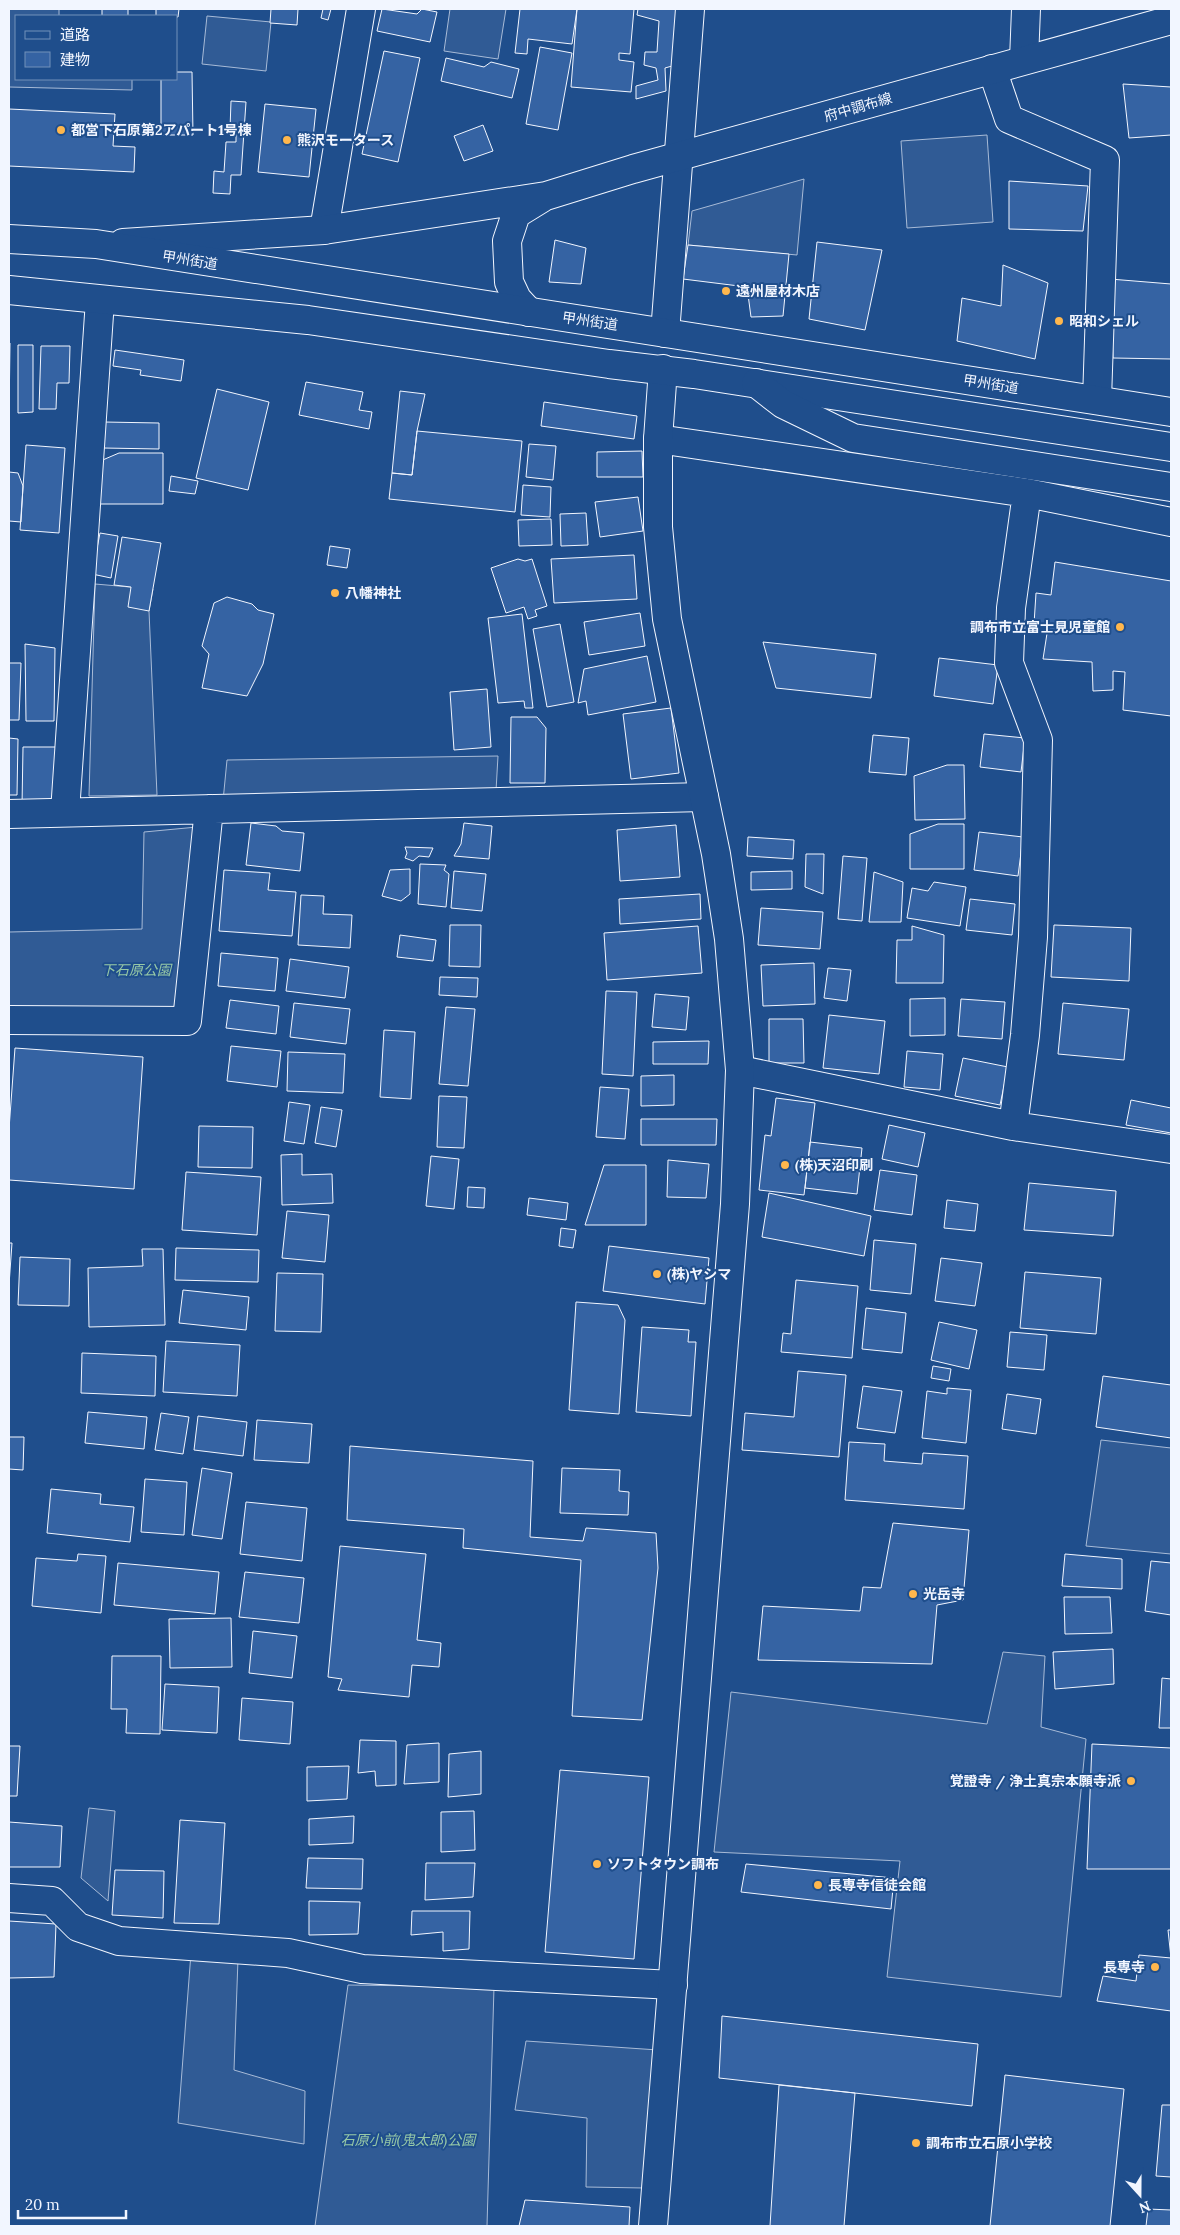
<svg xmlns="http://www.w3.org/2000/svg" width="1180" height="2235" font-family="Lora,'Noto Sans JP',serif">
  <rect width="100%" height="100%" fill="#1f4e8c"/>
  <path fill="#305b95" stroke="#a8bbd7" d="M9 9H59V16H16V79H132V90L9 87Z
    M450 9H506L498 59 444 51Z
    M207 16 271 22 266 71 202 64Z
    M987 135 993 222 907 228 901 141Z
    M804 179 797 255 688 245 692 211Z
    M95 584 153 589 149 611 157 795 89 796Z
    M498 756 496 791 223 801 227 760Z
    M197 827 176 1012 9 1006V932L142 929 144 832Z
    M1101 1440 1171 1448V1554L1086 1546Z
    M1003 1652 1045 1656 1041 1727 1086 1739 1061 1997 887 1977 900 1861 714 1852 731 1692 987 1724Z
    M89 1808 115 1811 108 1901 81 1878Z
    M191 1953 238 1959 234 2070 305 2091 304 2144 178 2123Z
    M348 1985 494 1987 487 2226H315Z
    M526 2041 658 2050 644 2188 586 2187 587 2118 515 2110Z"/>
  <path fill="#3563a3" stroke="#f2f6ff" d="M102 9H128V16H102Z
    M156 9H179L178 17 156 16Z
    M271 9H298L297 25 270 23Z
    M323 9H331L328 20 321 18Z
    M382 9 417 14 422 9 437 12 430 42 377 31Z
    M520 9H577L572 44 528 39 527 54 515 53Z
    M577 9H634L630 54 619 53V60L634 62 631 92 571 87Z
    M638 9H686L672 66 665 68 666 91 636 99V86L658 80 656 68 644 65 645 52H657L659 21 637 15Z
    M540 47 572 53 558 130 526 124Z
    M384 51 420 58 398 162 362 154Z
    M446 58 484 67 491 62 519 69 512 98 441 81Z
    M176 72H192L193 135H161V79H176Z
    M1123 84 1171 87V135L1129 138Z
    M231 101 246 102 241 175H231L230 194 213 193 214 171 224 172 226 142H236V129H230Z
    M265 104 316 109 309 177 258 172Z
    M9 109 115 114 113 146 135 147 134 172 9 166Z
    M483 125 493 151 464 161 454 136Z
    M1009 181 1088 186 1083 231 1009 229Z
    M555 240 586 248 581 284 549 282Z
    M817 242 882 250 865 330 809 319Z
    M688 245 789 254 783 316 751 317 747 287 683 279Z
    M1003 265 1048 283 1035 359 957 341 962 298 1001 306Z
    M1110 279 1171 284V359L1113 358Z
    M9 343H10L9 417Z
    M18 345H33V412L18 413Z
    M41 346H70L69 383H57L56 409H39Z
    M115 350 184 360 181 381 140 375 141 370 113 366Z
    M306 382 363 392 359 410 372 412 369 429 299 415Z
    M217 389 269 402 248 490 196 478Z
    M400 391 425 394 417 431 412 475 392 473Z
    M544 402 637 416 634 439 541 426Z
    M104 422 159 423V449L103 448Z
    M417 431 522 441 515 512 389 499 392 473 412 475Z
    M529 444 556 446 553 480 526 477Z
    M26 445 65 448 59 533 20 530Z
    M642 451 643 477H597V452Z
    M119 453H163V504H98V462Z
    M9 472 18 473 23 486 21 522 9 521Z
    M171 476 198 481 195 494 169 491Z
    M523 485 551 487 550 517 521 515Z
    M638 497 643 531 600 537 595 502Z
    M586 513 588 545 561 546 560 514Z
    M551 519 552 545 519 546 518 520Z
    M100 533 118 536 111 578 92 574Z
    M122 537 161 543 149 611 128 607 131 587 114 585Z
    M330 546 350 549 347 568 327 565Z
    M634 555 637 599 554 603 551 559Z
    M518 559 525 561 532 559 547 606 535 610 537 616 528 619 524 607 506 613 491 568Z
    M1055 562 1171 581V716L1123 710 1125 672 1113 671V690L1093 691 1092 662 1043 659 1048 627 1034 624 1036 593 1051 595Z
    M227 597 252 604 258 610 274 614 263 664 247 696 202 688 209 654 202 646 214 603Z
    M640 613 645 646 589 655 584 622Z
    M522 614 533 708H525L524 701 498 703 488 618Z
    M560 624 574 702 547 707 533 629Z
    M763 642 876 654 871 698 776 688Z
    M25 644 55 648 54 721H26Z
    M647 656 656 702 588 715 586 701 578 703 584 669Z
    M939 658 998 665 993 704 934 696Z
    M9 663H21L19 720H9Z
    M487 689 491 747 454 750 450 692Z
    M671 708 679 773 631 779 623 714Z
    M511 717H537L546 728 545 783H510Z
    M984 734 1025 738 1021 772 980 767Z
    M873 735 909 738 906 775 869 772Z
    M9 738 18 739 17 795H9Z
    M23 747H56L54 806H22Z
    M947 765H964L965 819 915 820 914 776Z
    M251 823 276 826 282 831 304 833 300 871 246 865Z
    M464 823 492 826 489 859 454 856 461 844Z
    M938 824H964V869H910V834Z
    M676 825 680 877 620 881 617 830Z
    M979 832 1023 837 1018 876 974 870Z
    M748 837 794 840 793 859 747 856Z
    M405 847 433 848 429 857 419 856 413 861 405 858 407 853Z
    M806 854H824L823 894 805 887Z
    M843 856 867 858 862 921 838 919Z
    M420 864 446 865 444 870 449 874 446 907 418 904Z
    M410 869V894L401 901 382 896 390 870Z
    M224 870 270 873 268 890 296 892 292 936 219 931Z
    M454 871 486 874 482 911 451 908Z
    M792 871V889L751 890V872Z
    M874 872 903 882 901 922H869Z
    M934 882 966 887 960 926 907 918 912 888 928 891Z
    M700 894 701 919 620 924 619 899Z
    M301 895 324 896 323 914 352 915 350 948 298 945Z
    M970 899 1015 904 1012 935 966 930Z
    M761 908 823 912 820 949 758 945Z
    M450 925H481L480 967 449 966Z
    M1054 925 1131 928 1129 981 1051 977Z
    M698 926 702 973 607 980 604 933Z
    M912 926 944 935 943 983H896L897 940H912Z
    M400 935 436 940 433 961 397 957Z
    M221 953 278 958 275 991 218 986Z
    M290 959 349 967 345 998 286 991Z
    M814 963 815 1004 763 1006 761 965Z
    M828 968 851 970 847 1001 824 998Z
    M440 977 478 978 477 997 439 995Z
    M606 991 637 992 633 1076 602 1074Z
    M655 994 689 997 686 1030 652 1027Z
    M945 998V1035L910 1036V999Z
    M961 999 1005 1002 1002 1039 958 1036Z
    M230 1000 279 1006 276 1034 226 1028Z
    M294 1003 350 1009 346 1044 290 1037Z
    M1063 1003 1129 1009 1124 1060 1058 1054Z
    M446 1007 475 1009 468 1086 439 1084Z
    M829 1015 885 1021 879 1074 823 1068Z
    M769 1019H803L804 1063H769Z
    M384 1030 415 1032 411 1099 380 1097Z
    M709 1041 708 1064H653V1042Z
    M231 1046 281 1051 277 1087 227 1081Z
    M15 1048 143 1057 134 1189 9 1180V1129Z
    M907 1051 943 1054 940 1090 904 1087Z
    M288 1052 345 1054 343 1093 287 1091Z
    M963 1058 1008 1067 1000 1105 955 1096Z
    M674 1075V1105L641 1106V1076Z
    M600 1087 629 1089 625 1139 596 1137Z
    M439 1096 467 1097 464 1148 437 1147Z
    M776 1098 815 1103 804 1195 759 1190 765 1135 771 1136Z
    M1131 1100 1171 1108V1133L1126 1125Z
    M289 1102 310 1105 304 1144 284 1141Z
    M321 1107 342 1110 336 1147 315 1143Z
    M641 1119H717L716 1145H641Z
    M889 1125 925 1133 918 1167 882 1159Z
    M199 1126 253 1127 252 1168 198 1167Z
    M810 1142 862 1148 857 1194 805 1188Z
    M302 1154V1175L332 1174 333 1203 282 1205 281 1155Z
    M431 1156 459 1159 454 1209 426 1206Z
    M668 1160 709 1164 706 1198 667 1197Z
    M604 1165H646V1225H585Z
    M880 1170 917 1175 912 1215 874 1210Z
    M186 1172 261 1177 257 1235 182 1230Z
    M1029 1183 1116 1191 1113 1236 1024 1230Z
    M468 1187 485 1188 484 1208 467 1207Z
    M769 1193 871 1216 864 1256 762 1237Z
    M529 1198 568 1203 566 1220 527 1215Z
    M947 1200 978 1204 975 1231 944 1228Z
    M287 1211 329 1215 325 1262 282 1258Z
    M561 1228 576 1230 573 1248 559 1246Z
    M874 1240 916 1244 911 1294 870 1290Z
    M9 1243H12L9 1285Z
    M609 1246 709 1258 705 1304 603 1291Z
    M176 1248 259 1250 258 1282 175 1280Z
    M142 1249H163L165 1325 89 1327 88 1268 143 1266Z
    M20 1257 70 1259 69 1306 18 1305Z
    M941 1258 982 1263 975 1306 935 1301Z
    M1025 1272 1101 1278 1096 1334 1020 1328Z
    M277 1273 323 1274 321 1332 275 1331Z
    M796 1280 858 1286 852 1358 781 1352 783 1333 791 1334Z
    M183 1290 249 1297 246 1330 179 1323Z
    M576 1302 618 1305 625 1320 619 1414 569 1410Z
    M866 1308 906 1313 902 1353 862 1349Z
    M939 1322 977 1330 969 1369 931 1360Z
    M642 1327 689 1330 688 1342H696L691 1416 636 1412Z
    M1010 1332 1047 1335 1044 1370 1007 1367Z
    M166 1341 240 1345 237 1396 163 1392Z
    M82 1353 156 1356 155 1396 81 1393Z
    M933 1366 951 1369 949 1381 931 1378Z
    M798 1371 846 1375 839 1457 742 1450 745 1413 794 1417Z
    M1103 1376 1171 1385V1438L1096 1427Z
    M863 1386 902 1391 895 1433 857 1428Z
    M947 1388 971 1390 966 1443 922 1438 927 1391 947 1394Z
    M1007 1394 1041 1399 1036 1434 1002 1429Z
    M88 1412 147 1417 144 1449 85 1443Z
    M161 1413 189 1417 183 1454 155 1450Z
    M198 1416 247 1422 243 1456 194 1450Z
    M257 1420 312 1424 309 1463 254 1460Z
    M9 1437H24L23 1470 9 1469Z
    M849 1442 885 1444 884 1461 922 1464 923 1453 968 1456 964 1509 845 1500Z
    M350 1446 533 1461 530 1537 583 1541 586 1528 656 1533 658 1568 642 1720 572 1716 581 1560 463 1548 464 1529 347 1520Z
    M202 1468 232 1473 222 1539 192 1535Z
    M562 1468 620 1470 619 1491 629 1492 628 1515 560 1513Z
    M145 1479 187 1482 184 1535 141 1532Z
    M51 1489 101 1494 100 1504 134 1507 130 1542 47 1533Z
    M246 1502 307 1508 302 1561 240 1554Z
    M893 1523 969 1530 963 1600 937 1605 932 1664 758 1660 763 1606 860 1611 863 1587 881 1588Z
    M340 1546 426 1554 417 1640 441 1643 439 1667 412 1665 409 1697 338 1690 342 1679 328 1677Z
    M78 1554 106 1556 101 1613 32 1606 36 1558 77 1561Z
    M1065 1554 1122 1559V1589L1062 1586Z
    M1151 1561 1171 1563V1615L1145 1611Z
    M118 1563 219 1572 215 1614 114 1605Z
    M245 1572 304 1578 299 1623 239 1617Z
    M1064 1597H1110L1112 1633 1065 1634Z
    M231 1618 232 1667 170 1668 169 1619Z
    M253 1631 297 1636 292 1678 249 1673Z
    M1113 1649 1114 1684 1055 1689 1053 1652Z
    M112 1656H161L160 1734 126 1733 127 1709H111Z
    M1162 1678 1171 1679V1728H1159Z
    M165 1684 219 1687 217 1733 162 1730Z
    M242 1698 293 1702 290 1744 239 1740Z
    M360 1740 396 1741V1785L376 1786 375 1771 358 1773Z
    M439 1743V1782L404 1784 407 1745Z
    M1092 1744 1171 1748V1869H1087Z
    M9 1746H20L17 1796H9Z
    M481 1751V1794L448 1797 449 1754Z
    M349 1766 347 1799 307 1801V1767Z
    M560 1770 649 1777 634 1959 545 1952Z
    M474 1811 475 1850 441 1852V1812Z
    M354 1816 353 1843 309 1845V1819Z
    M180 1820 225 1823 219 1924 174 1923Z
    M9 1822 62 1826 60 1867H9Z
    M308 1858 363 1859 362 1889 306 1888Z
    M426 1863H475L473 1897 425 1900Z
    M746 1864 894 1878 891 1909 741 1892Z
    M115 1870 164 1871 163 1918 112 1915Z
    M309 1901 360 1902 358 1934 309 1935Z
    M412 1911H470L469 1949 443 1951V1932L411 1935Z
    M9 1921 56 1924 54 1977 9 1978Z
    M1168 1930H1171V2011L1097 2001 1103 1976 1136 1981 1139 1955 1171 1958Z
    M722 2016 978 2044 972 2106 719 2078Z
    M1005 2075 1124 2089 1110 2226H990Z
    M779 2085 855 2093 844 2226H770Z
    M1162 2105H1171V2177L1156 2176Z
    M525 2200 630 2207 629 2226H519Z
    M1148 2209 1171 2210V2226H1146Z"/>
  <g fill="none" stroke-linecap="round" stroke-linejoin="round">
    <g stroke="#f2f6ff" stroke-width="30">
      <path id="minor" d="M1024 60 1026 9
        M992 69 1009 119 1105 160 1097 400
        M324 230 361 9
        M665 333 690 9
        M658 439 1027 493 1171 522
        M65 812 100 300
        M9 814 704 797
        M9 1020 187 1021 209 809
        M740 1070 1013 1126 1171 1149
        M1013 1126 1025 1035 1033 937 1038 740 1009 663 1011 608 1027 493
        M9 1898 52 1901 78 1927 119 1941 288 1953 362 1969 673 1985"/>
    </g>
    <g stroke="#f2f6ff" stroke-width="30">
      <path id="tertiary" d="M653 2226 735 1204 740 1070 729 939 716 854 667 619 658 527V439L663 369"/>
    </g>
    <g stroke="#f2f6ff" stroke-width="30">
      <path id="secondary" d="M123 243 324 230 546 196 633 169 1171 20
        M529 312 517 299 509 282 507 241 516 214 542 198"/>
    </g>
    <g stroke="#f2f6ff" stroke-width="30">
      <path id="trunk" d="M9 239 96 244 1171 412
        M9 290 308 320 609 364 694 374 1171 447"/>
    </g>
    <g stroke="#f2f6ff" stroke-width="30">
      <path id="motorway" d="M756 383 783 404 853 438 1171 487"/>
    </g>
    <use href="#minor" stroke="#1f4e8c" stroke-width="28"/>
    <use href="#tertiary" stroke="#1f4e8c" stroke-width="28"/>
    <use href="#secondary" stroke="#1f4e8c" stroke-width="28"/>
    <use href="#trunk" stroke="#1f4e8c" stroke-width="28"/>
    <use href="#motorway" stroke="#1f4e8c" stroke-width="28"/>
  </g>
  <g fill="#ffb74d" stroke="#1f4e8c" stroke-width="2">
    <circle cx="61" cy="130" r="5"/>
    <circle cx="287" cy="140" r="5"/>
    <circle cx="726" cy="291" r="5"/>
    <circle cx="1059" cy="321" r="5"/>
    <circle cx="335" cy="593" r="5"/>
    <circle cx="1120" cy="627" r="5"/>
    <circle cx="785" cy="1165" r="5"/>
    <circle cx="657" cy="1274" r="5"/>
    <circle cx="913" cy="1594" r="5"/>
    <circle cx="1131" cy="1781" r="5"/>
    <circle cx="597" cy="1864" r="5"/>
    <circle cx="818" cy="1885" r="5"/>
    <circle cx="1155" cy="1967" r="5"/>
    <circle cx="916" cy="2143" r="5"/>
  </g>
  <g text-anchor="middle" stroke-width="4" stroke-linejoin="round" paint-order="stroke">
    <g font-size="14" fill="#f2f6ff" stroke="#1f4e8c">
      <text transform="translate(858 107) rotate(-16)" y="5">府中調布線</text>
      <text transform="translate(190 260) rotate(9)" y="5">甲州街道</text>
      <text transform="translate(590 321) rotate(8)" y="5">甲州街道</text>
      <text transform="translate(991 384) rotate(9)" y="5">甲州街道</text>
    </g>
    <g font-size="14" font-weight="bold" fill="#f2f6ff" stroke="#1f4e8c" text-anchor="start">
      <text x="71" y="135">都営下石原第2アパート1号棟</text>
      <text x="297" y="145">熊沢モータース</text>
      <text x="736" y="296">遠州屋材木店</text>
      <text x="1069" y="326">昭和シェル</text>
      <text x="345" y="598">八幡神社</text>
      <text x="1110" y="632" text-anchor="end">調布市立富士見児童館</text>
      <text x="795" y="1170">(株)天沼印刷</text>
      <text x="667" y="1279">(株)ヤシマ</text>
      <text x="923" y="1599">光岳寺</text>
      <text x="1121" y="1786" text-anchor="end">覚證寺 / 浄土真宗本願寺派</text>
      <text x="607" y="1869">ソフトタウン調布</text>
      <text x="828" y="1890">長専寺信徒会館</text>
      <text x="1145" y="1972" text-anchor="end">長専寺</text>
      <text x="926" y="2148">調布市立石原小学校</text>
    </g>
    <g font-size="14" font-style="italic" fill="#97c8a6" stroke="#1f4e8c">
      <text x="136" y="975">下石原公園</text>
      <text x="408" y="2145">石原小前(鬼太郎)公園</text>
    </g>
  </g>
  <rect width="1180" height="2235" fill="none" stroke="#f2f6ff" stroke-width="20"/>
  <rect x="15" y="15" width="162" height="65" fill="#1f4e8c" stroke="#7391ba"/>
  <rect x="25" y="31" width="25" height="8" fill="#1f4e8c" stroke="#7391ba"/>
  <text x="60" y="40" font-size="15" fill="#f2f6ff">道路</text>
  <rect x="25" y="52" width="25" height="15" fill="#3563a3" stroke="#7391ba"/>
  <text x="60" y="65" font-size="15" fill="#f2f6ff">建物</text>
  <g transform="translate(1140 2195) rotate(159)" stroke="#1f4e8c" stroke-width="4" paint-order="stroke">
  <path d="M0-4L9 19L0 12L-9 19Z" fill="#f2f6ff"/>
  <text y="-8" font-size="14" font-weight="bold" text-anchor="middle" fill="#f2f6ff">N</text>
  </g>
  <path d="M18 2210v8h108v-8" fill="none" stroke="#f2f6ff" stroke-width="2.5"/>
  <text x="25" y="2210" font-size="15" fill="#f2f6ff" stroke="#1f4e8c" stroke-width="4" paint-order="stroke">20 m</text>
</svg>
